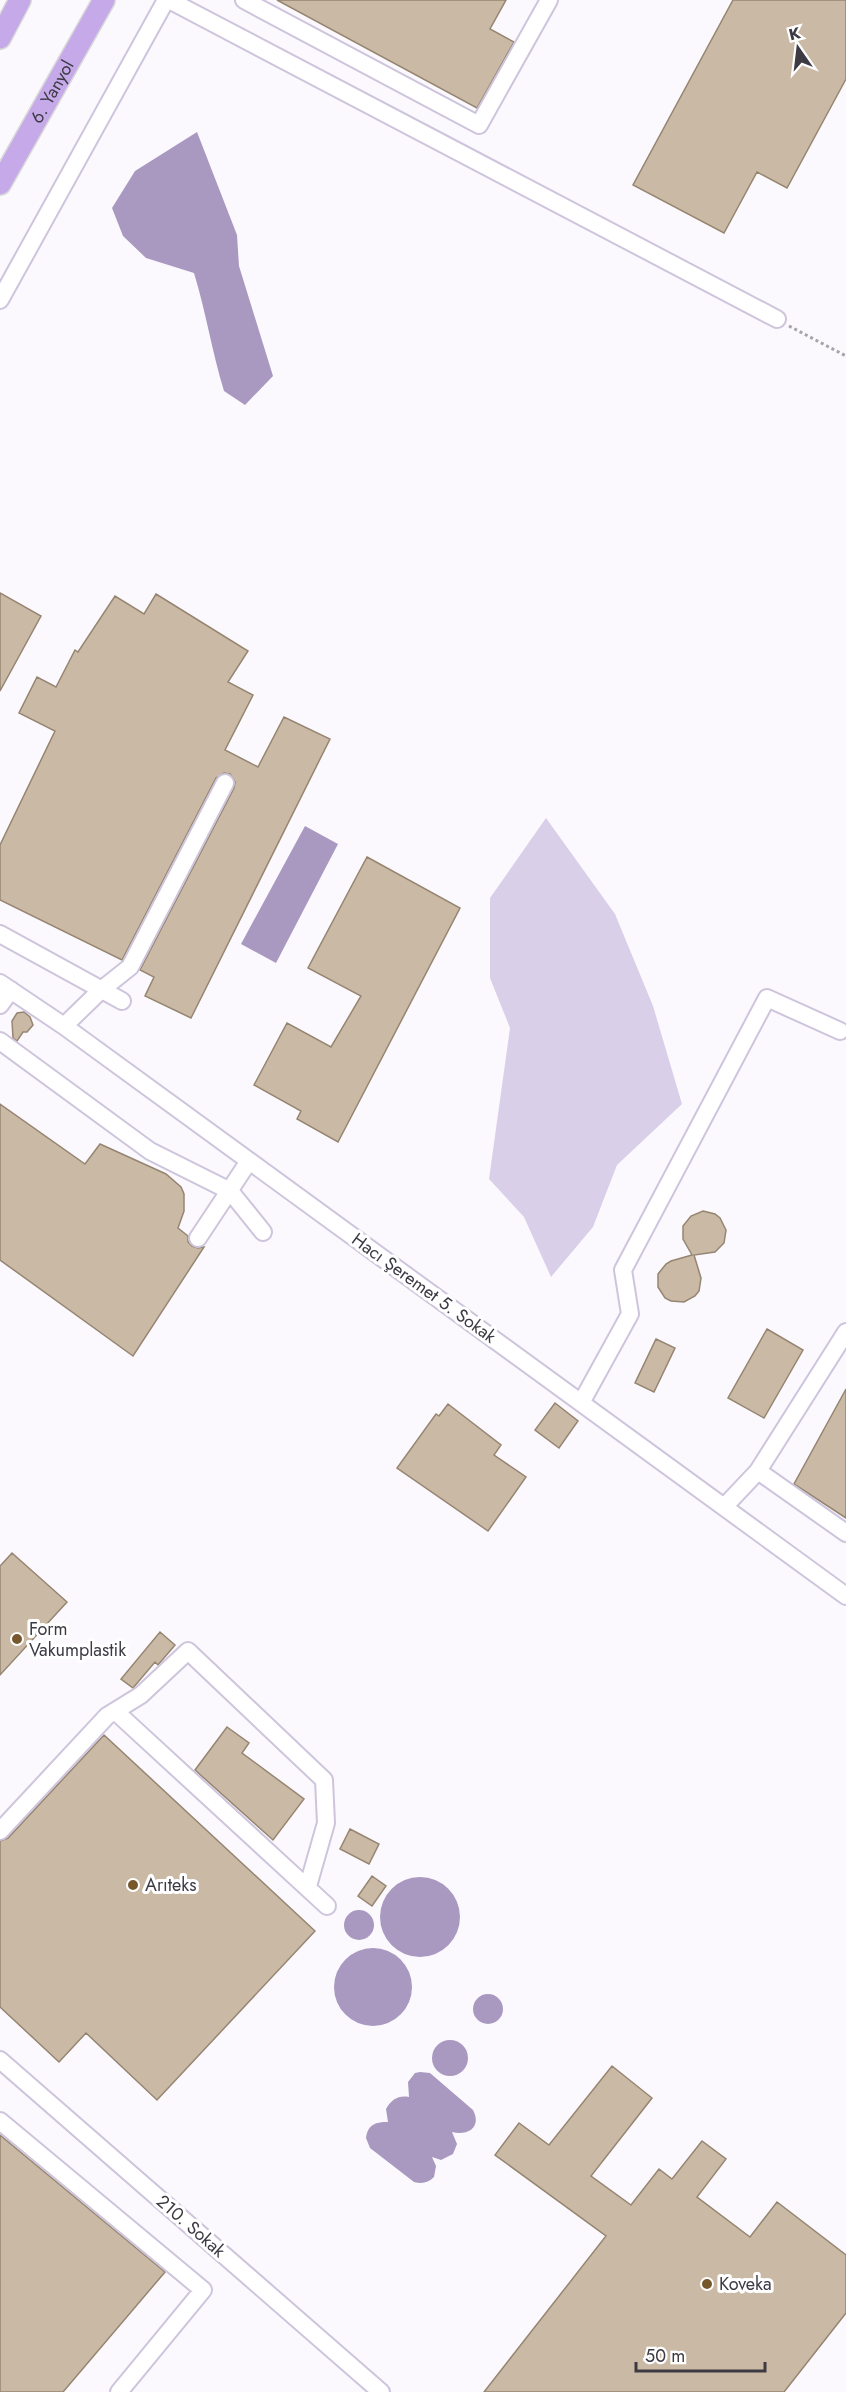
<svg xmlns="http://www.w3.org/2000/svg" width="846" height="2392" font-family="Jost,sans-serif">
  <rect width="100%" height="100%" fill="#fbf9fe"/>
  <path fill="#d9cfe9" d="M546 818 615 914 653 1006 682 1104 617 1165 593 1227 551 1277 524 1217 489 1179 510 1028 490 978V898Z"/>
  <path fill="#a999c1" d="M197 132 237 235 239 266 273 376 245 405 224 391C212 352 206 312 194 273L146 258 123 236 112 208 135 171Z
    M305 826 338 844 276 963 241 944Z
    M380 1917a40 40 0 1 1 80 0a40 40 0 1 1-80 0Z
    M344 1925a15 15 0 1 1 30 0a15 15 0 1 1-30 0Z
    M334 1987a39 39 0 1 1 78 0a39 39 0 1 1-78 0Z
    M473 2009a15 15 0 1 1 30 0a15 15 0 1 1-30 0Z
    M432 2058a18 18 0 1 1 36 0a18 18 0 1 1-36 0Z
    M420 2072 430 2073 473 2110C482 2127 468 2136 452 2132L457 2144 453 2154 441 2160 432 2157 436 2166 434 2177C428 2183 422 2184 414 2182L370 2148 366 2138C368 2124 376 2122 388 2122L386 2109C391 2100 398 2095 409 2097L408 2082 415 2073Z"/>
  <path fill="#cabaa5" stroke="#958571" stroke-width="1.5" d="M277 0H506L490 29 514 42 477 108Z
    M733 0H846V79L787 188 757 172 724 233 633 185Z
    M0 593 41 616 0 691Z
    M156 594 248 651 228 682 253 695 225 750 258 767 284 717 330 739 191 1018 145 996 154 977 140 970 234 788 235 782 230 774 224 773 216 778 122 960 0 900V845L55 731 19 713 37 677 56 687 75 650 78 652 115 596 144 614Z
    M367 857 460 908 338 1142 297 1119 301 1111 254 1085 287 1023 331 1047 361 996 308 968Z
    M24 1012 30 1017 33 1025 27 1032H23L17 1041 13 1038 12 1021 17 1013Z
    M0 1104 85 1164 100 1144 166 1174 181 1187 184 1194V1211L178 1228 188 1236V1242L192 1246 198 1248 204 1247 133 1356 0 1260Z
    M703 1211 715 1214 720 1218 726 1230 724 1243 715 1252 694 1255 701 1278 699 1291 695 1296 684 1302 671 1301 665 1298 658 1287V1274L666 1264 671 1261 692 1255 683 1239V1226L691 1216Z
    M767 1329 803 1350 764 1418 728 1398Z
    M656 1339 675 1348 654 1392 635 1383Z
    M846 1389V1518L794 1484Z
    M555 1403 578 1421 559 1448 535 1430Z
    M448 1404 501 1445 494 1455 526 1477 488 1531 397 1468 436 1414 439 1416Z
    M12 1553 67 1602 0 1675V1566Z
    M160 1632 175 1645 158 1665 155 1662 133 1688 121 1679Z
    M227 1727 249 1743 242 1753 304 1799 273 1840 195 1770Z
    M104 1735 315 1931 157 2100 86 2033 59 2062 0 2007V1841L8 1838Z
    M350 1829 379 1844 369 1864 340 1849Z
    M372 1876 386 1886 372 1906 358 1896Z
    M612 2066 652 2098 591 2176 631 2205 659 2169 672 2179 702 2141 726 2159 697 2197 750 2237 777 2202 846 2255V2313L784 2392H484L606 2236 495 2155 519 2123 549 2145Z
    M0 2135 165 2272 63 2392H0Z"/>
  <g fill="none" stroke-linecap="round" stroke-linejoin="round">
    <g stroke="#cec5dd" stroke-width="20">
      <path id="minor" d="M169 0 777 319
        M244 0 479 125 549 0
        M0 300 166 0
        M0 934 122 1001
        M0 983 64 1026 846 1596
        M0 1005 11 990
        M64 1026 101 990 130 967 225 783
        M0 1041 150 1151 230 1191 263 1232
        M198 1238 249 1161
        M581 1403 630 1314 623 1270 767 998 840 1031
        M758 1471 846 1533
        M724 1507 758 1471 846 1332
        M115 1711 327 1906
        M0 1831 107 1716 141 1695 188 1651 324 1780 326 1823 308 1886
        M0 2060 381 2392
        M0 2121 203 2290 119 2392"/>
    </g>
    <g stroke="#d8d8d9" stroke-width="24">
      <g id="major">
        <path d="M0 38 20 0"/>
        <path id="s1" d="M0 184 104 0"/>
      </g>
    </g>
    <path stroke="#a6a3aa" stroke-width="3" stroke-dasharray="3 3" stroke-linecap="butt" d="M789 326 846 356"/>
    <use href="#minor" stroke="#fff" stroke-width="16"/>
    <use href="#major" stroke="#c6a9e9" stroke-width="21"/>
  </g>
  <g fill="#77582d" stroke="#fff" stroke-width="2">
    <circle cx="17" cy="1639" r="6"/>
    <circle cx="133" cy="1885" r="6"/>
    <circle cx="707" cy="2284" r="6"/>
  </g>
  <g text-anchor="middle" stroke-width="6" stroke-linejoin="round" paint-order="stroke">
    <g font-size="18" fill="#3d3a43" stroke="#fff">
      <text dy="6" stroke="none"><textPath href="#s1" startOffset="106">6. Yanyol</textPath></text>
      <text transform="translate(424 1288) rotate(36)" y="6">Hacı Şeremet 5. Sokak</text>
      <text transform="translate(191 2226) rotate(41)" y="6">210. Sokak</text>
    </g>
    <g font-size="18" fill="#3d3a43" stroke="#fff" text-anchor="start">
      <text x="29" y="1635">Form<tspan x="29" dy="21">Vakumplastik</tspan></text>
      <text x="145" y="1891">Arıteks</text>
      <text x="719" y="2290">Koveka</text>
    </g>
  </g>
  <g transform="translate(798 48) rotate(346)" stroke="#ffffff" stroke-width="4.5" paint-order="stroke">
  <path d="M0-4.5L10 22L0 15L-10 22Z" fill="#3d3a43"/>
  <text y="-9" font-size="16" font-weight="bold" text-anchor="middle" fill="#3d3a43">K</text>
  </g>
  <path d="M636 2362v9h129v-9" fill="none" stroke="#3d3a43" stroke-width="3"/>
  <text x="645" y="2362" font-size="18" fill="#3d3a43" stroke="#ffffff" stroke-width="4.5" paint-order="stroke">50 m</text>
</svg>
